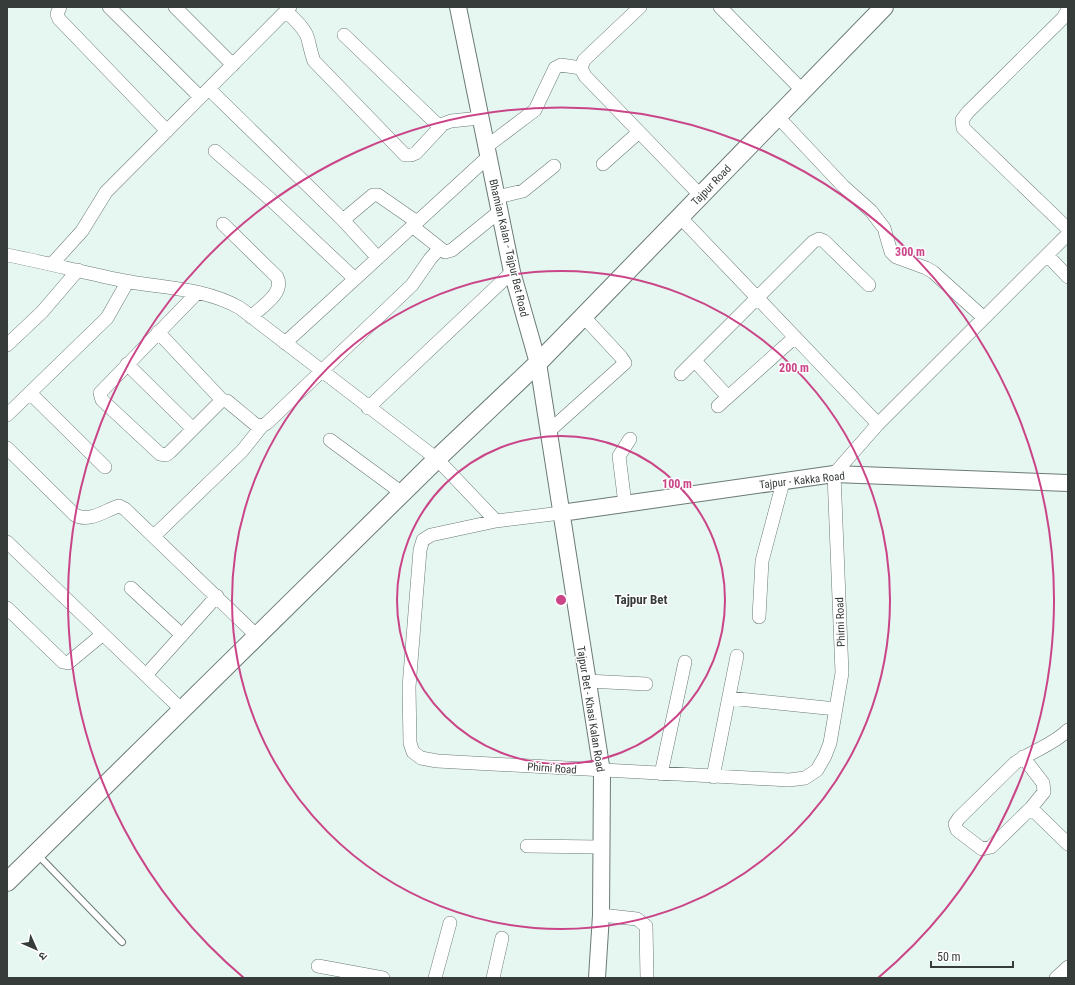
<svg xmlns="http://www.w3.org/2000/svg" width="1075" height="985" font-family="'Roboto Condensed','Noto Sans Devanagari',sans-serif">
  <rect width="100%" height="100%" fill="#e6f6f1"/>
  <g fill="none" stroke-linecap="round" stroke-linejoin="round">
    <g stroke="#6b7a75" stroke-width="8">
      <path id="service" d="M37 854 122 942"/>
    </g>
    <g stroke="#6b7a75" stroke-width="14">
      <path id="minor" d="M60 7 57 14 59 19 167 131
        M109 7 200 97
        M175 7 233 65
        M640 7 584 60 581 68 585 76 701 196
        M720 7 803 91
        M1067 7V11L1063 18 968 112 962 120 963 128 1068 229
        M286 11C294 19 305 28 308 39 310 47 311 53 314 61L405 155H411L416 153 443 124 451 121 480 118
        M344 35 440 127
        M209 89 343 220 378 258
        M778 117 843 186 871 211 884 228 891 252 896 257 926 268 933 272 984 318
        M486 147 535 110 555 68 561 65 581 68
        M215 151 269 198 355 279
        M603 164 639 132
        M497 197 523 191 554 166
        M680 217 878 424
        M343 220 373 195H378L417 222
        M223 224 277 277C285 293 262 306 251 317
        M412 226 445 252 452 250 500 211
        M7 255C48 263 89 274 130 282 167 288 207 289 240 308L437 459 496 521
        M1047 255 1068 277
        M52 264 82 231 106 192 290 7
        M197 293 100 393 102 400 160 454 166 455 170 452 222 400 227 401 256 425 262 426 267 423 412 285 430 259 439 249
        M158 332 222 400
        M285 343 488 157
        M7 345 42 312 78 270
        M695 361 728 397
        M127 364 193 429
        M681 374 813 242 819 239 824 241 869 285
        M30 393 105 467
        M718 406 795 337
        M368 408 512 272
        M7 415 107 318 128 281
        M548 432 625 363 621 357 583 316
        M330 440 402 493
        M7 448 75 515C90 523 105 510 119 506L125 509 257 636
        M625 504 619 456 630 439
        M561 513 496 521 431 535 423 540 420 550 409 687 410 743 413 752 421 758 437 761 789 780 805 778 817 770 825 756 830 743 842 673 834 474 878 424 1068 234
        M154 536 242 451 262 426
        M7 542 182 710
        M131 588 182 635
        M7 608 63 662 68 663 103 634
        M759 617 762 561 783 482
        M146 675 217 596
        M587 681 646 684
        M729 698 836 709
        M1023 757 1043 783 1044 792 1031 808 991 847 982 849 957 830 955 824 959 818 1015 763C1032 751 1053 745 1068 730
        M661 774 685 662
        M713 777 737 656
        M1031 808 1068 844
        M527 846 600 847
        M601 915 637 919 646 926 647 978
        M318 966 383 978
        M435 978 450 923
        M493 978 502 938
        M1056 978 1068 967"/>
    </g>
    <g stroke="#6b7a75" stroke-width="18">
      <path id="tertiary" d="M458 7 512 272 538 363 602 772 601 915 597 978
        M561 513 834 474 1068 483"/>
    </g>
    <g stroke="#6b7a75" stroke-width="20">
      <path id="secondary" d="M7 882 443 453 538 363 884 7"/>
    </g>
    <use href="#service" stroke="#fff" stroke-width="6"/>
    <use href="#minor" stroke="#fff" stroke-width="13"/>
    <use href="#tertiary" stroke="#fff" stroke-width="16"/>
    <use href="#secondary" stroke="#fff" stroke-width="18"/>
  </g>
  <g fill="none" stroke="#ca4587" stroke-width="2">
    <circle cx="561" cy="600" r="164"/>
    <circle cx="561" cy="600" r="329"/>
    <path d="M244 978A493 493 0 1 1 878 978"/>
  </g>
  <g text-anchor="middle" stroke-width="3" stroke-linejoin="round" paint-order="stroke">
    <g font-size="11" fill="#363c3a" stroke="#fff">
      <text transform="translate(711 185) rotate(-46)" y="4">Tajpur Road</text>
      <text transform="translate(509 248) rotate(77)" y="4">Bhamian Kalan - Tajpur Bet Road</text>
      <text transform="translate(802 480) rotate(-6)" y="4">Tajpur - Kakka Road</text>
      <text transform="translate(840 622) rotate(-92)" y="4">Phirni Road</text>
      <text transform="translate(591 709) rotate(81)" y="4">Tajpur Bet - Khasi Kalan Road</text>
      <text transform="translate(552 768) rotate(4)" y="4">Phirni Road</text>
    </g>
    <g font-size="13" font-weight="bold" fill="#363c3a" stroke="#fff">
      <text x="641" y="604">Tajpur Bet</text>
    </g>
  </g>
  <circle cx="561" cy="600" r="6" fill="#ca4587" stroke="#fff" stroke-width="2"/>
  <g font-size="12" text-anchor="middle" font-weight="bold" fill="#ca4587" stroke="#fff" stroke-width="3" stroke-linejoin="round" paint-order="stroke">
    <text x="910" y="256">300 m</text>
    <text x="794" y="372">200 m</text>
    <text x="677" y="488">100 m</text>
  </g>
  <rect width="1075" height="985" fill="none" stroke="#363c3a" stroke-width="16"/>
  <g transform="translate(36 949) rotate(135)" stroke="#ffffff" stroke-width="3" paint-order="stroke">
  <path d="M0-3L7 15L0 10L-7 15Z" fill="#363c3a"/>
  <text y="-6" font-size="11" font-weight="bold" text-anchor="middle" fill="#363c3a">उ</text>
  </g>
  <path d="M931 961v6h82v-6" fill="none" stroke="#363c3a" stroke-width="2"/>
  <text x="937" y="961" font-size="12" fill="#363c3a" stroke="#ffffff" stroke-width="3" paint-order="stroke">50 m</text>
</svg>
